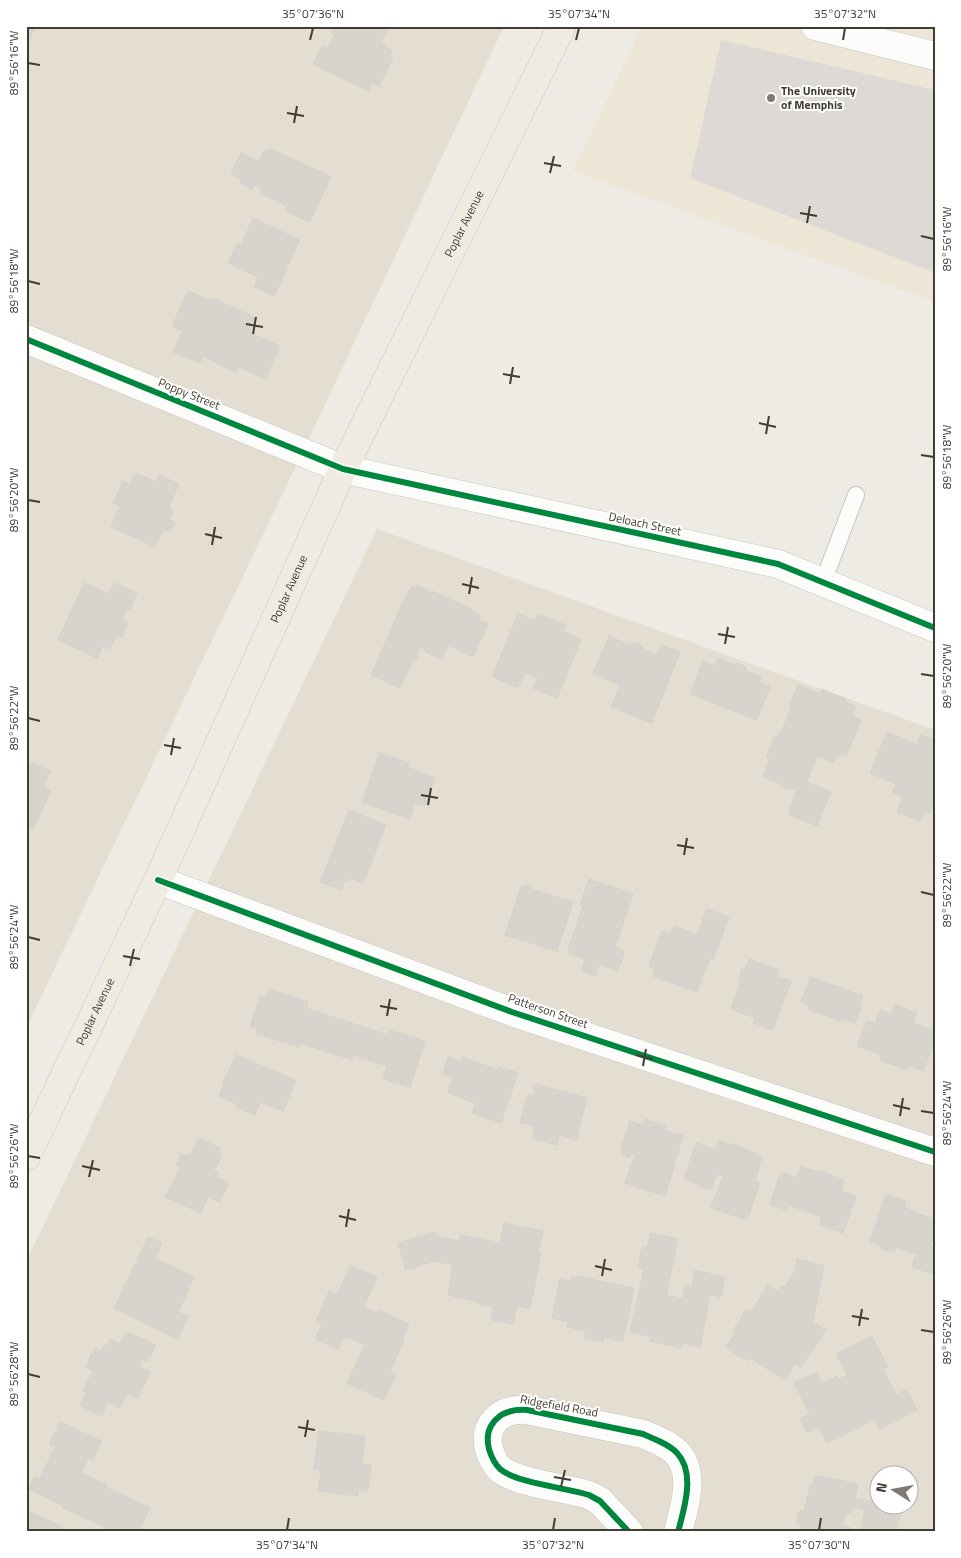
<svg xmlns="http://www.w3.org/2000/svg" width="961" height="1558" font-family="'Titillium Web',sans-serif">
  <rect width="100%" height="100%" fill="#eeebe5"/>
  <path fill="#e3ddd2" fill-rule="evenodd" d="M26 26H504L293 472 26 1028Z
    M377 529 935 730V1532H26V1262ZM878 1476H908V1506H878Z"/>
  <path fill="#ede6d6" d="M642 26H935V302L573 171Z"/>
  <path fill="#dddad5" d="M721 40 935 90V273L690 178Z"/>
  <path fill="#d7d4cd" stroke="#d6d2cb" d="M26 26H35L28 44H26Z
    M334 26H352L358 29 360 26H389L381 42 386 45 385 47 392 50 390 57 393 58 379 86 372 83 368 91 313 64 322 46 328 48 335 35 331 33Z
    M271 149 331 177 310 222 285 211 289 203 286 202 285 204 260 193 262 189 254 185 252 189 240 183 241 179 231 174 241 153 259 161 263 152Z
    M253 218 300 240 274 296 254 287 258 277 228 263 237 243 241 245Z
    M188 291 211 301 213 298 256 318 249 332 280 346 265 379 238 367 236 373 203 356 200 363 173 352 183 331 172 326Z
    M135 473 156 482 159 475 179 484 169 506 173 512 169 519 175 522 170 532 164 529 155 547 111 527 120 506 113 503 123 481 130 484Z
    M84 583 109 594 115 583 137 593 130 609 127 608 122 619 128 622 122 637 117 635 110 649 103 646 97 658 58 640Z
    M417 585 429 591 428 593 430 594 432 591 472 609 471 611 481 616 479 620 488 624 473 657 448 645 441 659 425 652 426 650 420 647 417 653 419 654 416 660H413L400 688 371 675 404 600 412 586 416 588Z
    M518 614 535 621 538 614 566 625 563 631 581 639 557 698 533 688 538 678 525 673 518 688 492 677Z
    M609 636 630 645 635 643 642 646 643 650 656 655 661 645 680 652 652 723 611 707 620 685 593 674Z
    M718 658 735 665 736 663 746 667 745 670 761 677 759 682 770 686 757 720 690 694 703 661 715 666Z
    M798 685 820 694 822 689 846 699 845 702 856 706 852 716 861 720 846 756 840 753 838 757 835 756 833 762 817 756 807 782 831 792 817 826 788 814 797 790 783 787 784 785 763 777 770 758 766 757 774 737 776 738 779 732 781 733 792 706 790 705Z
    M887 732 917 745 921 735 935 740V800L930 813 925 811 920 821 897 812 903 797 892 792 896 784 870 773Z
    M379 753 409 763 407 767 435 778 425 806 415 803 410 819 362 802Z
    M26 760 51 771 43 787 51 791 33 829 26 825Z
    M349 810 386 825 363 883 350 878 349 882 345 880 341 890 320 882Z
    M589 879 633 894 615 947 625 951 618 971 599 964 596 976 582 971 585 959 567 953 583 906 580 905Z
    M526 884 532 886 531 889 573 902 557 951 505 935 521 886 525 887Z
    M707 909 729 917 713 960 710 958 697 992 653 976 655 969 649 966 662 931 671 934 674 926 697 935Z
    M749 959 779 970 777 976 791 981 773 1030 753 1023 755 1018 731 1009 741 982 738 981 742 969 745 970Z
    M811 977 863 996 860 1006 862 1007 855 1023 841 1018 840 1021 808 1009 809 1005 801 1002Z
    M269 989 308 1002 306 1008 388 1035 390 1030 425 1041 410 1087 383 1079 387 1066 353 1055 352 1060 300 1043 299 1047 255 1033 257 1029 250 1027 260 996 266 998Z
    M895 1005 917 1013 913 1023 935 1031V1040L923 1071 908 1065 906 1070 880 1060 882 1055 857 1046 867 1021 875 1024 880 1010 891 1014Z
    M236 1055 296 1080 283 1111 260 1102 255 1115 236 1107 237 1104 219 1096 224 1082H223Z
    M448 1057 460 1061 462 1057 498 1070 499 1067 518 1073 501 1123 472 1113 475 1103 448 1093 453 1077 443 1074Z
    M536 1084 587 1098 576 1140 559 1135 557 1145 532 1138 535 1126 520 1122 528 1094 533 1096Z
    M645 1119 666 1126 664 1130 683 1136 665 1196 625 1183 635 1155 631 1154 629 1158 622 1155 623 1151 621 1150 630 1121 643 1125Z
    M198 1138 221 1148 219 1152 222 1154 216 1168 214 1167 213 1170 218 1172 216 1177 229 1183 220 1202 208 1197 201 1213 165 1197 181 1167 176 1165 181 1154 186 1156 187 1154 191 1155Z
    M719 1141 731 1145V1143L762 1156 755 1182 760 1183 747 1220 711 1208 723 1176 717 1174 711 1190 698 1186 699 1184 684 1179 696 1143 716 1150Z
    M801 1166 820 1173 821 1171 845 1181 841 1191 856 1196 843 1233 819 1225 822 1217 788 1205 786 1210 770 1204 781 1172 797 1178Z
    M886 1194 906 1201 904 1207 935 1220V1232L930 1245 935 1247V1275L912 1267 916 1254 896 1247 895 1251 890 1250 889 1252 880 1248 881 1246 870 1242Z
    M504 1223 543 1231 538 1253H541L530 1309 517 1306 513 1324 491 1320 493 1307 479 1304V1302L448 1295 453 1265 435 1261 406 1270 398 1243 435 1232 436 1236 459 1241 460 1235 500 1243Z
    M651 1233 678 1239 666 1295 682 1299 686 1284 692 1286 695 1270 725 1277 721 1297 710 1295 700 1347 683 1343 682 1348 650 1341 651 1337 630 1332 644 1269 638 1268 642 1247 647 1248Z
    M148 1237 162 1243 155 1258 194 1277 178 1312 188 1316 177 1339 114 1308Z
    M797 1259 824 1266 813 1322 826 1330 801 1367 795 1363 785 1380 750 1358 748 1361 742 1357 741 1358 726 1347 736 1332 733 1331 746 1309 751 1312 768 1285 778 1291 781 1286 785 1287 794 1272Z
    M350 1265 377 1277 364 1307 377 1313 378 1310 409 1324 402 1339 404 1340 390 1371 396 1374 384 1400 347 1383 365 1345 345 1336 338 1349 315 1339 322 1324 316 1321 329 1291 337 1295Z
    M577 1276 634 1288 623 1341 604 1337 603 1342 584 1338 586 1331 567 1327 568 1322 552 1318 560 1278 571 1281 572 1277 577 1278Z
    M126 1332 156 1345 148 1362 142 1359 139 1367 150 1372 138 1399 127 1393 120 1408 107 1403 102 1416 80 1406 86 1392 83 1391 93 1371 87 1368 91 1354 94 1353 96 1349 101 1351 104 1345 107 1347 110 1339 120 1344Z
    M872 1336 888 1367 883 1369 896 1395 907 1389 917 1410 879 1429 875 1419 827 1443 819 1427 807 1433 800 1419 810 1414 794 1383 816 1373 822 1384 837 1376 839 1379 847 1375 836 1354Z
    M60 1422 101 1441 93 1460 88 1458 81 1473 107 1485 106 1487 150 1508 139 1532H116L63 1508V1506L29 1489 34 1477 40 1478 55 1447 49 1445Z
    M319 1431 365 1436 362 1464 371 1465 368 1491 358 1490V1496L318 1491 321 1470 314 1469Z
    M815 1475 858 1484 855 1499 878 1502V1506L902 1507 896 1532H876L861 1529 865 1510 853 1507 851 1513 846 1512 843 1526 851 1528V1532H799L801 1524 796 1523 799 1511 804 1512 810 1486H813Z
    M26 1510 61 1526 59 1532H26Z"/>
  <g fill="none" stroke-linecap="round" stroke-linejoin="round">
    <g stroke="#cac7c1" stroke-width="18">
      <path id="lane" d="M823 582 856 495"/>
    </g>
    <g stroke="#cac7c1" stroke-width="29">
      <path id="street" d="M815 26 935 56
        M26 339 343 469 778 564 935 628
        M158 880 512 1012 935 1152
        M629 1532 600 1501 589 1495C567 1488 516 1483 500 1469 494 1463 491 1456 489 1449 487 1441 487 1433 491 1426 499 1412 512 1409 527 1410L643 1434C654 1439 669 1444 677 1453 696 1473 684 1509 678 1532"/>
    </g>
    <g stroke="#d1c7b1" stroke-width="29">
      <g id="primary">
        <path id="s1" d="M26 1157 158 880 343 469 562 26"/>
      </g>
    </g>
    <use href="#lane" stroke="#fcfcfb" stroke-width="16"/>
    <use href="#street" stroke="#fcfcfb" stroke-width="28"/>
    <use href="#primary" stroke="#f0ebe1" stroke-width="28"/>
    <g stroke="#fff" stroke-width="9">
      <path id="cycleway" d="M26 339 343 469 778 564 935 628
        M158 880 512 1012 935 1152
        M629 1532 600 1501 589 1495C567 1488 516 1483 500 1469 494 1463 491 1456 489 1449 487 1441 487 1433 491 1426 499 1412 512 1409 527 1410L643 1434C654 1439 669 1444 677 1453 696 1473 684 1509 678 1532"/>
    </g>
    <use href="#cycleway" stroke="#00873e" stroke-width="6"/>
  </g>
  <path fill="none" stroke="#433c32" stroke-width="2" d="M310 40 313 28M576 40 579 28M843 40 845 28M28 63 40 65M287 113 304 116M294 123 297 106M544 163 561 166M550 173 554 156M800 213 817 216M807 223 810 206M921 236 934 239M28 281 40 284M246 324 263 327M253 334 256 317M503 374 520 377M510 384 513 367M759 423 776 427M766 434 769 416M921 455 934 457M28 500 40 502M205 534 222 538M212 545 215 527M462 584 479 588M469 594 472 577M718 634 735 637M725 644 728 627M921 674 934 676M28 718 40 721M164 745 181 748M171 755 174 738M421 795 438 798M428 805 431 788M677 845 694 848M684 855 687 838M921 892 934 895M28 937 40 940M123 956 140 959M130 966 134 949M380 1006 397 1009M387 1016 390 999M636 1055 653 1059M643 1066 646 1049M893 1105 910 1109M921 1111 934 1113M900 1116 903 1098M28 1156 40 1158M82 1166 100 1170M89 1177 93 1160M339 1216 356 1220M346 1227 349 1209M595 1266 612 1270M602 1276 605 1259M852 1316 869 1319M859 1326 862 1309M921 1330 934 1332M28 1374 40 1377M298 1427 315 1430M305 1437 308 1420M554 1477 571 1480M561 1487 565 1470M287 1530 289 1518M553 1530 555 1518M819 1530 821 1518"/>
  <circle fill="#7f7971" stroke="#fff" stroke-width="2" cx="771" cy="98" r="5"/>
  <g text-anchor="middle" stroke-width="4" stroke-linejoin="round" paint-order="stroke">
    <g font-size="12" font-weight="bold" fill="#433c32" stroke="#fff" text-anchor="start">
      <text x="781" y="95">The University<tspan x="781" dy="14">of Memphis</tspan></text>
    </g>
    <g font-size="12" fill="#433c32" stroke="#fff">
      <text dy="4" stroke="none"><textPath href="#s1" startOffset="1031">Poplar Avenue</textPath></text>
      <text transform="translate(189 394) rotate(22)" y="4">Poppy Street</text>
      <text transform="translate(645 524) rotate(12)" y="4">Deloach Street</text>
      <text dy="4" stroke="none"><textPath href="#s1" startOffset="626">Poplar Avenue</textPath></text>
      <text transform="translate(548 1011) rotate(19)" y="4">Patterson Street</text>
      <text dy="4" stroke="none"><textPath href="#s1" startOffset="161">Poplar Avenue</textPath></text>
      <text transform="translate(559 1406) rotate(10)" y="4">Ridgefield Road</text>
    </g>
  </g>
  <rect width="961" height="1558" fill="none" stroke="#ffffff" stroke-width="55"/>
  <g transform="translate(894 1490) rotate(281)"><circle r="24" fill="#ffffff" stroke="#b4b1ad"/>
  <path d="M0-4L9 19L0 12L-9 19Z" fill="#7f7971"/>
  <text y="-8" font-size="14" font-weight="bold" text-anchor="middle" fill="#433c32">N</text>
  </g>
  <rect x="28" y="28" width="906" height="1502" fill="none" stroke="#433c32" stroke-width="2"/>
  <g font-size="12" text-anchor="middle" fill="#433c32">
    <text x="313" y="18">35°07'36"N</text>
    <text x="579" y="18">35°07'34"N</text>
    <text x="845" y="18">35°07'32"N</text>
    <text transform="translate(14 63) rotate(-90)" y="4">89°56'16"W</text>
    <text transform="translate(947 239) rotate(-90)" y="4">89°56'16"W</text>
    <text transform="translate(14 281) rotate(-90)" y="4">89°56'18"W</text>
    <text transform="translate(947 457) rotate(-90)" y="4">89°56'18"W</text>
    <text transform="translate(14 500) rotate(-90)" y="4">89°56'20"W</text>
    <text transform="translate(947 676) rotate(-90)" y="4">89°56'20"W</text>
    <text transform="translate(14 718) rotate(-90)" y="4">89°56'22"W</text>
    <text transform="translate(947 895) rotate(-90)" y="4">89°56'22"W</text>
    <text transform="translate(14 937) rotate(-90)" y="4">89°56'24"W</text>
    <text transform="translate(947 1113) rotate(-90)" y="4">89°56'24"W</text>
    <text transform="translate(14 1156) rotate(-90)" y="4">89°56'26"W</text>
    <text transform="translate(947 1332) rotate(-90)" y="4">89°56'26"W</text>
    <text transform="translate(14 1374) rotate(-90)" y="4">89°56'28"W</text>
    <text x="287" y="1549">35°07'34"N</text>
    <text x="553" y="1549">35°07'32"N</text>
    <text x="819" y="1549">35°07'30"N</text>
  </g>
</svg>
